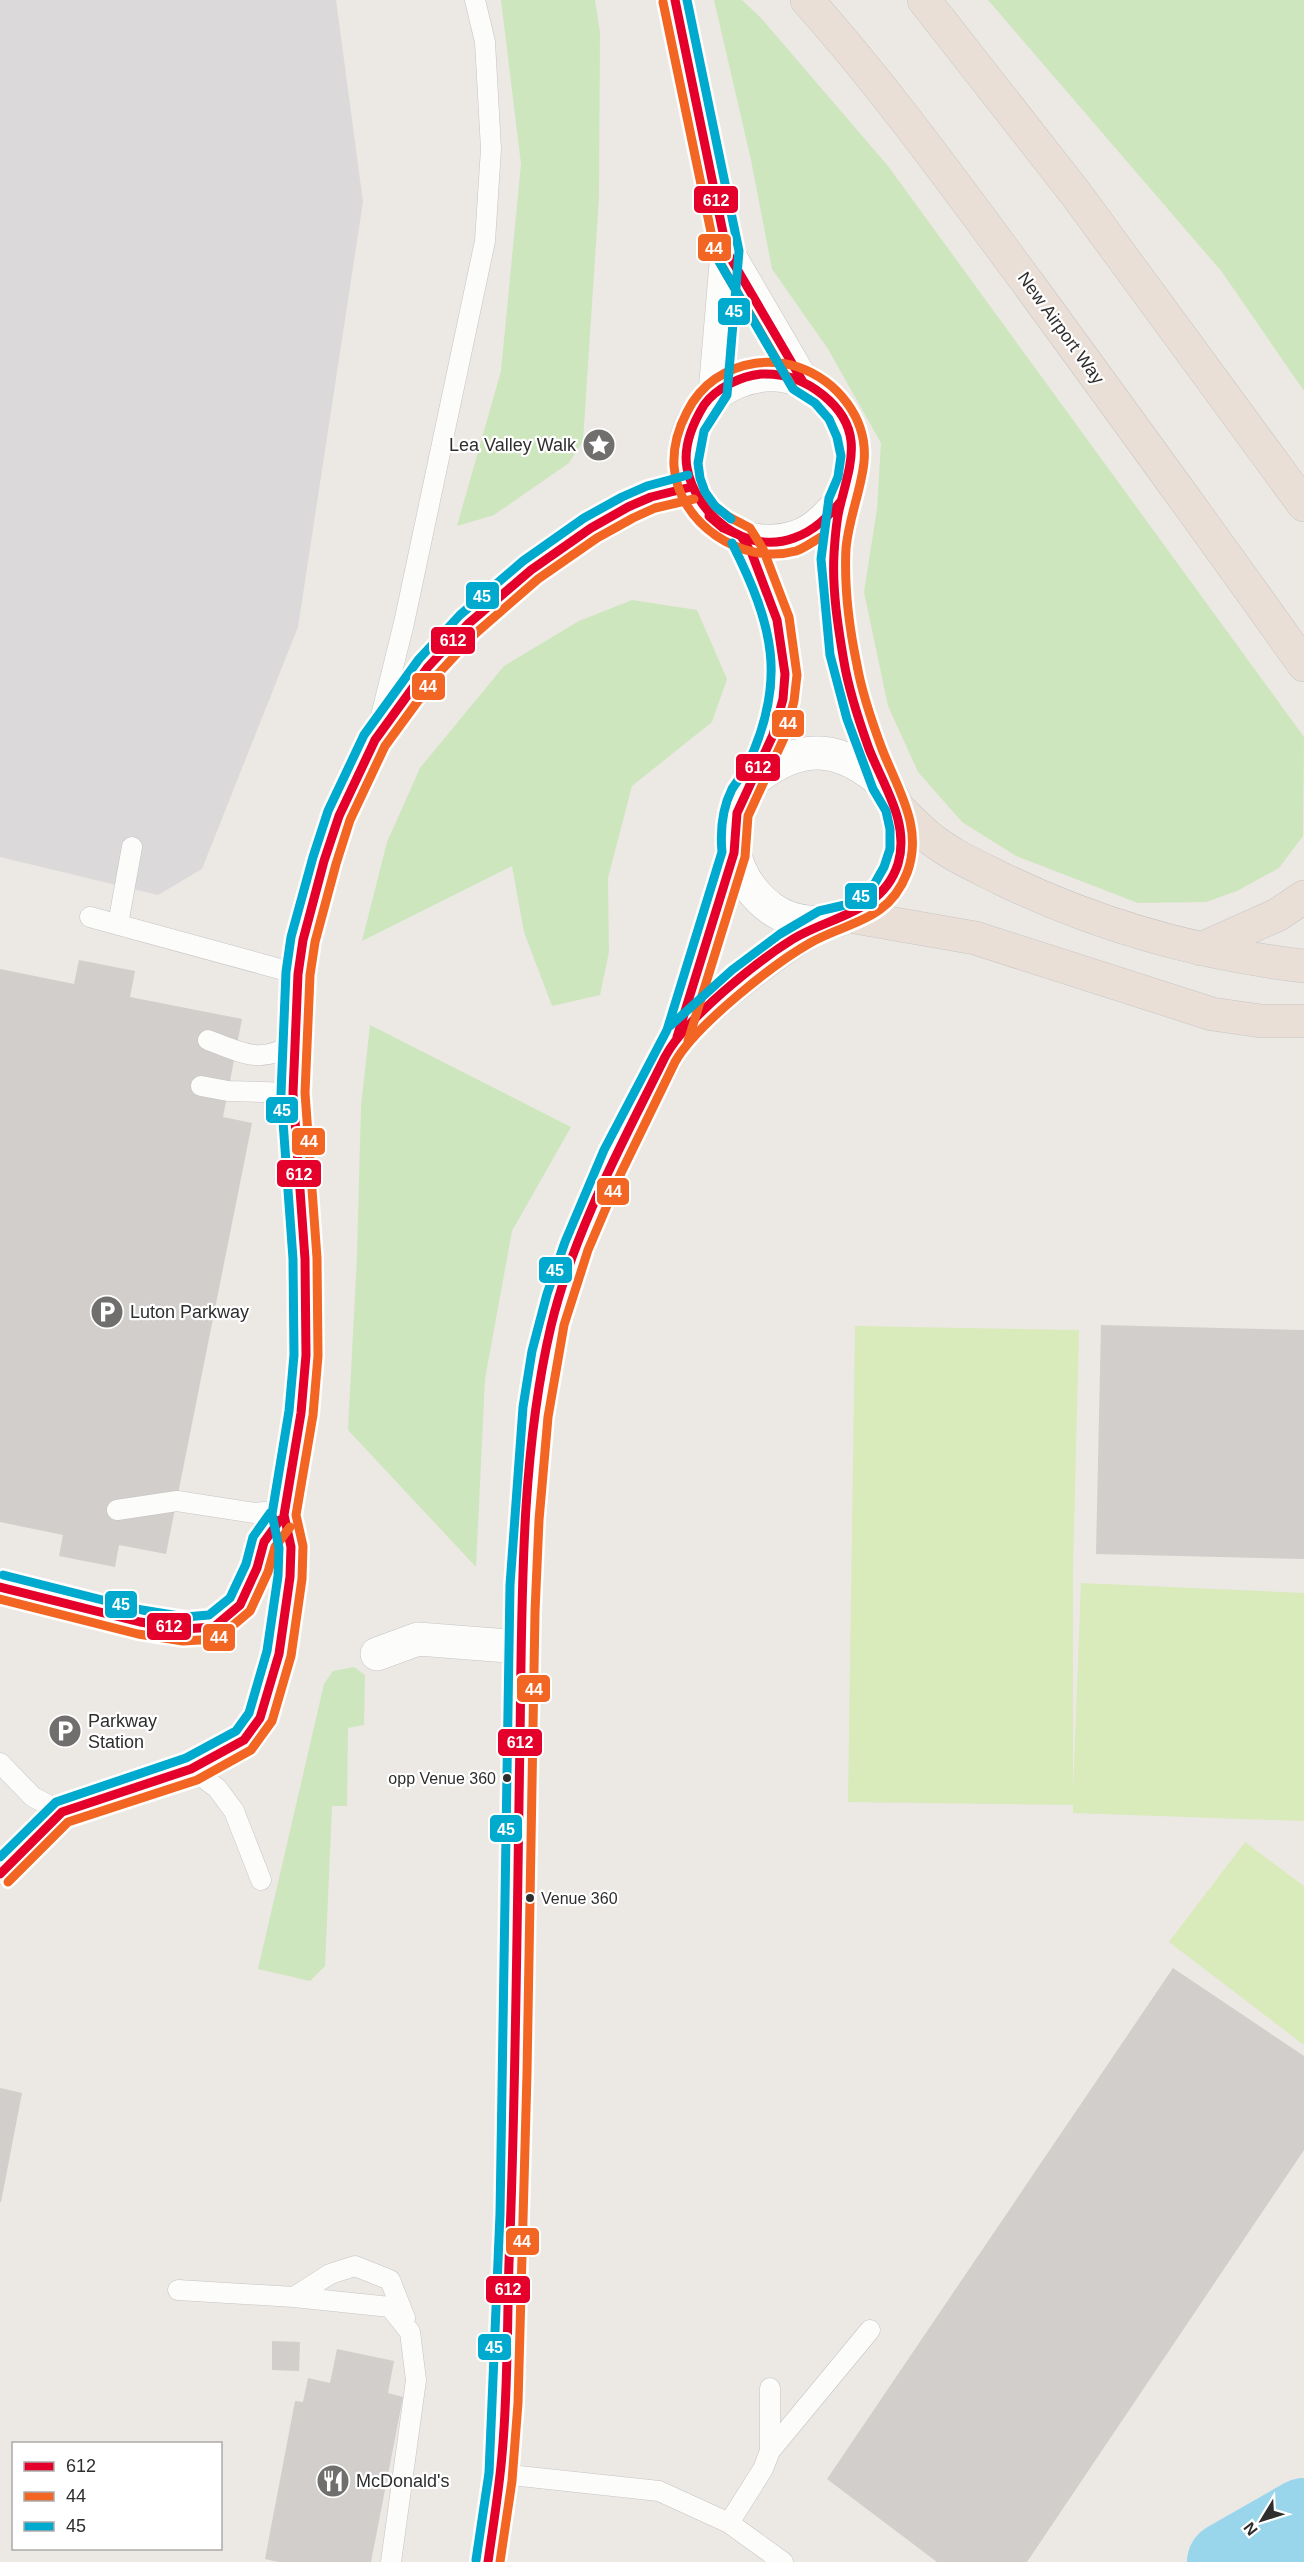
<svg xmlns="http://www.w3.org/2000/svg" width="1304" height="2562" font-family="Helvetica,sans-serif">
  <rect width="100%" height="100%" fill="#ece8e4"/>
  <path fill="#dcd9db" d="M0 0H336L363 202 298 627 202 869 158 895 0 857Z"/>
  <path fill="#cee6be" d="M501 0H595L600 32 599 197 583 441 569 463 494 515 457 526 501 371 521 164Z
    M714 0H742L760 17 888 166 1304 737 1303 836 1279 868 1237 891 1206 902 1138 903 1016 856 962 822 918 772 888 706 864 592 877 509 881 443 828 349 772 269 751 160Z
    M988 0H1304V391L1222 272Z
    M632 600 697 610 727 679 712 722 632 786 608 878 609 952 600 995 552 1006 524 932 512 866 362 941 387 842 420 768 504 666 579 621Z
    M370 1025 571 1127 512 1231 485 1379 476 1567 348 1430 357 1256 361 1106Z
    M354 1667 365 1675 364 1725 348 1728 347 1806H332L325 1966 310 1981 258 1969 324 1684 333 1671Z"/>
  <path fill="#d9eabb" d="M855 1326 1079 1330 1073 1569V1793L1081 1583 1304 1593V1821L1073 1813V1805L848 1802Z
    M1245 1842 1304 1886V2045L1169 1942Z"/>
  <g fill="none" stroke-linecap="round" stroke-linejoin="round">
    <path stroke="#99d6ec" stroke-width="80" d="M1227 2562 1304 2518"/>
  </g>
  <path fill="#d1cecb" d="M79 960 135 971 130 997 242 1019 223 1117 252 1123 166 1554 119 1545 115 1567 59 1556 63 1535 0 1522V969L74 984Z
    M1101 1325 1304 1330V1559L1096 1554Z
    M1173 1968 1304 2056V2150L1027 2562H937L827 2479Z
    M0 2088 22 2093 1 2202H0Z
    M272 2341 300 2342 299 2371 272 2370Z
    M337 2349 394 2361 388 2393 403 2397 371 2562H278L265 2559 295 2401 303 2402 308 2378 330 2383Z"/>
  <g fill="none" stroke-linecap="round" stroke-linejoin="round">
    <g stroke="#c5c4c5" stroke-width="21">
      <path id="lane" d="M380 720 404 623 485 241 491 149 485 42 475 0
        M90 917 298 974
        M118 924 132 847
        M208 1040C243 1053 261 1065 294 1043
        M201 1086 228 1091 293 1093
        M117 1510 177 1501 255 1513 284 1510
        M0 1587 140 1622 184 1629 214 1627 240 1605 257 1568 264 1542 284 1515
        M0 1763 33 1797 62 1812
        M191 1769 217 1788 234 1811 261 1880
        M0 1874 62 1812 191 1769 244 1740 260 1718 279 1654 290 1577 291 1547 284 1515
        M178 2290 294 2297 390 2307 410 2332 416 2380 391 2562
        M294 2297 330 2274 355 2266 390 2280 405 2318
        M770 2451 870 2330
        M501 2474 659 2491 729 2523 783 2562
        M729 2523 763 2469 770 2451V2388"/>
    </g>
    <g stroke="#c5c4c5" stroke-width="34">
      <path id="street" d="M284 1515C291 1461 304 1408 306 1353 307 1266 297 1180 293 1093 290 988 308 883 353 788 360 771 367 754 377 739 409 687 448 641 494 601 540 562 592 518 650 498 663 493 677 490 691 487
        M377 1654 418 1639 521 1647"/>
    </g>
    <g stroke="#c5c4c5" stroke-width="34">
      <path id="secondary" d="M675 0 727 252 715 393
        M727 252 803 382
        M743 538C768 585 785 630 784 684 784 712 768 750 756 775 750 788 740 798 736 813 725 850 742 887 772 909 793 924 826 927 849 916 891 897 913 851 897 807 893 796 885 786 880 774 869 744 858 715 850 684 840 645 833 602 833 561 833 543 836 520 841 503 842 496 847 490 849 483 856 460 852 432 839 412 789 335 665 388 688 477 700 525 749 552 796 537 815 531 828 516 841 501
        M755 779C801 742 840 745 884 784
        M679 1034C728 990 768 956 824 922
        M488 2562 501 2474 512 2214 522 1585 535 1409 544 1354 559 1297 576 1246 615 1156 678 1035 734 853"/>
    </g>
    <g stroke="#c6c5c4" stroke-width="34">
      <path id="highway" d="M807 0C887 90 958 189 1030 286 1122 412 1214 538 1304 665
        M924 0 1076 194 1304 505
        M897 807C908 817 918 829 930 838 951 855 978 867 1002 879 1097 925 1199 954 1304 966
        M849 916 975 938 1212 1014 1261 1021H1304
        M1201 949 1277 915 1304 897"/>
    </g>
    <use href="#lane" stroke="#fcfcfb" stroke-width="20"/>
    <use href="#street" stroke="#fcfcfb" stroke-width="33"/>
    <use href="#secondary" stroke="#fcfcfb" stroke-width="33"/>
    <use href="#highway" stroke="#eadfd6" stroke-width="33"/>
    <g stroke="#fff" stroke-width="14">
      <path id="bus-1" d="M675 0 727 252 803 382
        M677 1037 734 853 737 813 773 735 783 699 785 674 777 620 752 554 741 536 723 528 709 516
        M0 1587 140 1622 184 1629 214 1627 240 1605 257 1568 264 1542 280 1520
        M0 1874 62 1812 191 1769 244 1740 260 1718 279 1654 290 1577 291 1547 284 1515 301 1413 306 1355 305 1259 293 1093 298 974 303 940 324 861 339 816 375 740 428 667 468 624 531 570 591 528 628 507 651 497 691 487
        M488 2562C493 2526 499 2491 502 2455 508 2391 507 2327 509 2263 516 2089 517 1914 520 1740 522 1605 520 1457 551 1326 574 1231 622 1144 665 1057 685 1019 756 962 793 939 831 916 882 913 898 864 910 823 884 787 869 749 859 721 849 692 844 662 838 627 832 590 834 554 835 538 836 521 840 506 851 462 865 429 823 395 806 381 784 373 761 374 741 376 716 388 704 405 693 423 683 446 687 468 696 515 746 556 794 538 814 531 828 517 841 501"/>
    </g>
    <g stroke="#fff" stroke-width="14">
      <path id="bus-2" d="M663 2 716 256 793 388
        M688 1041 745 857 748 816 784 738 794 701 797 675 789 617 763 549 750 528 729 517 717 508
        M0 1599 138 1634 183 1641 217 1639 250 1611 268 1572 275 1547 290 1527
        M8 1882 68 1822 197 1780 251 1750 272 1721 291 1656 302 1579 303 1546 296 1515 313 1415 318 1356 317 1258 305 1093 310 975 315 942 336 864 350 820 385 746 437 675 476 633 538 579 597 538 633 518 655 508 694 499
        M500 2562 512 2481 518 2403 527 2073 535 1612 539 1520 548 1417 564 1325 588 1250 620 1175 675 1062C695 1026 773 964 810 943 849 921 888 922 907 873 924 828 898 790 882 749 872 722 862 694 857 665 849 627 844 587 846 548 849 517 861 491 864 462 868 419 838 381 798 367 770 358 740 362 715 379 702 388 694 398 687 412 678 429 673 446 674 466 678 523 741 566 796 551 805 548 815 540 823 536"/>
    </g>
    <g stroke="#fff" stroke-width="14">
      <path id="bus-3" d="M687 0 739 251 727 395 704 431 698 463 700 478 705 492 715 506 731 519
        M670 1026 732 970 780 934 819 911 845 905 861 896 875 883 884 867 890 849V829L886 811 873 789 847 719 830 655 821 559 829 498 838 477 841 456 837 437 829 419 815 403 793 389 717 258
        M3 1575 142 1610 185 1617 209 1615 230 1598 246 1564 253 1537 270 1513
        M0 1857 56 1802 186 1758 236 1731 249 1713 267 1651 278 1576 279 1548 272 1514 289 1411 294 1355 293 1259 281 1094 286 972 291 937 313 857 328 811 364 735 419 659 460 615 523 561 584 518 622 497 647 486 688 475
        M476 2560 489 2473 500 2214 510 1585 523 1407 532 1351 547 1294 565 1242 604 1150 667 1030 722 852C720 830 722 809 732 789 737 781 743 774 747 766 788 680 773 625 732 543"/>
    </g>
    <use href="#bus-1" stroke="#e4002b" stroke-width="9"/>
    <use href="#bus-2" stroke="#f26522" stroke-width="9"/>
    <use href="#bus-3" stroke="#00a9ce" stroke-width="9"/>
  </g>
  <defs>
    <g id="sight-disc" transform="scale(1.725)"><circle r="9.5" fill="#706f6e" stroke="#fff"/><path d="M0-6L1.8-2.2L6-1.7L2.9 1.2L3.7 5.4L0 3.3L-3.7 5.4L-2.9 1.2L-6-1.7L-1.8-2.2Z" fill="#fff"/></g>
    <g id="parking-disc" transform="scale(1.725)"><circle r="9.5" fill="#706f6e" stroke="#fff"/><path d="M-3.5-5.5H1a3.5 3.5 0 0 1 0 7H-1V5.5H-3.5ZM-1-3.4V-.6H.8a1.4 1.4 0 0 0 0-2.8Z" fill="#fff"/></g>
    <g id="restaurant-disc" transform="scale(1.725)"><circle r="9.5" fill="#706f6e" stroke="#fff"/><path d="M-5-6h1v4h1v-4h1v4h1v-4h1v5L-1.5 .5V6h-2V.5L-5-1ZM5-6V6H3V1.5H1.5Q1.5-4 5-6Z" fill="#fff"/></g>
  </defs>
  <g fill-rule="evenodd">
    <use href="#sight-disc" x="599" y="445"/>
    <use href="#parking-disc" x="107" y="1312"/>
    <use href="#parking-disc" x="65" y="1731"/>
    <use href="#restaurant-disc" x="333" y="2481"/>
  </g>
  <g fill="#2e2e2e" stroke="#fff" stroke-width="2">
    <circle cx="507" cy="1778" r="5"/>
    <circle cx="530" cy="1898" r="5"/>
  </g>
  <g text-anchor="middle" stroke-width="4.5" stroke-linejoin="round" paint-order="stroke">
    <g font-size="16" fill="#2e2e2e" stroke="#fff" text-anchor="end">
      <text x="496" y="1784">opp Venue 360</text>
      <text x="541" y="1904" text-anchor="start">Venue 360</text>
    </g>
    <g font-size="18" fill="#2e2e2e" stroke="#fff">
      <text transform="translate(1061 328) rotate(54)" y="6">New Airport Way</text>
    </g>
    <g font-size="18" fill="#2e2e2e" stroke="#fff" text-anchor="start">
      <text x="576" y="451" text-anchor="end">Lea Valley Walk</text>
      <text x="130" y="1318">Luton Parkway</text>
      <text x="88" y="1727">Parkway<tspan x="88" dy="21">Station</tspan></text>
      <text x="356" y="2487">McDonald's</text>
    </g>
  </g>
  <g stroke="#fff" stroke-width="2">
    <rect x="693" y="185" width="46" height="29" rx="6" fill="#e4002b"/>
    <rect x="697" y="233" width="35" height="29" rx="6" fill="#f26522"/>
    <rect x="717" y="297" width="34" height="29" rx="6" fill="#00a9ce"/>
    <rect x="465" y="581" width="35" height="29" rx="6" fill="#00a9ce"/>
    <rect x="430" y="626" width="46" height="29" rx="6" fill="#e4002b"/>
    <rect x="411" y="672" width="35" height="29" rx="6" fill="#f26522"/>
    <rect x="771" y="709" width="34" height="29" rx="6" fill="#f26522"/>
    <rect x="735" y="753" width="46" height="29" rx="6" fill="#e4002b"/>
    <rect x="844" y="882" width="34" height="28" rx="6" fill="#00a9ce"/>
    <rect x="265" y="1096" width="34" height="28" rx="6" fill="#00a9ce"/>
    <rect x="291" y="1127" width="35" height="29" rx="6" fill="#f26522"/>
    <rect x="276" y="1159" width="46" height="29" rx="6" fill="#e4002b"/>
    <rect x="596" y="1177" width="34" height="29" rx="6" fill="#f26522"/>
    <rect x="538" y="1256" width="35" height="28" rx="6" fill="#00a9ce"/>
    <rect x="104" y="1590" width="34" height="29" rx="6" fill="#00a9ce"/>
    <rect x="146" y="1612" width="46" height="29" rx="6" fill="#e4002b"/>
    <rect x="202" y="1623" width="34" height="29" rx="6" fill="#f26522"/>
    <rect x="516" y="1674" width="35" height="29" rx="6" fill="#f26522"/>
    <rect x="497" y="1728" width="46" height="29" rx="6" fill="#e4002b"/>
    <rect x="489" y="1814" width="34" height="29" rx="6" fill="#00a9ce"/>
    <rect x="505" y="2227" width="35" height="29" rx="6" fill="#f26522"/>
    <rect x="485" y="2275" width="46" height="29" rx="6" fill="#e4002b"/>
    <rect x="477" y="2333" width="35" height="28" rx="6" fill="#00a9ce"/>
  </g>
  <g font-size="16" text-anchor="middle" font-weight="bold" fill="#fff">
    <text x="716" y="206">612</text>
    <text x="714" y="254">44</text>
    <text x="734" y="317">45</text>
    <text x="482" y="602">45</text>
    <text x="453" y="646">612</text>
    <text x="428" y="692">44</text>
    <text x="788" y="729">44</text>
    <text x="758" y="773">612</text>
    <text x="861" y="902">45</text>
    <text x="282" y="1116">45</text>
    <text x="309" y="1147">44</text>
    <text x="299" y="1180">612</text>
    <text x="613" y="1197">44</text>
    <text x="555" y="1276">45</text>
    <text x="121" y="1610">45</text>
    <text x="169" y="1632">612</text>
    <text x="219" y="1643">44</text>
    <text x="534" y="1695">44</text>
    <text x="520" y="1748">612</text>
    <text x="506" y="1835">45</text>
    <text x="522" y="2247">44</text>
    <text x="508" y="2295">612</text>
    <text x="494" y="2353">45</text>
  </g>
  <rect x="12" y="2442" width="210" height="108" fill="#ffffff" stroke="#ababab" stroke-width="1.5"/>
  <rect x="24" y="2462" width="30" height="9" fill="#e4002b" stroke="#ababab" stroke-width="1.5"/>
  <text x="66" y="2472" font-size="18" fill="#2e2e2e">612</text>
  <rect x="24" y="2492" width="30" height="9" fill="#f26522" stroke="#ababab" stroke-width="1.5"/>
  <text x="66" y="2502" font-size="18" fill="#2e2e2e">44</text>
  <rect x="24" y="2522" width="30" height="9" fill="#00a9ce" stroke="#ababab" stroke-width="1.5"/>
  <text x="66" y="2532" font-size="18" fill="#2e2e2e">45</text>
  <g transform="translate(1262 2520) rotate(232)" stroke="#ffffff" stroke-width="4.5" paint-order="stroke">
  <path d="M0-4.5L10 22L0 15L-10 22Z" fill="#2e2e2e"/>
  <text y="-9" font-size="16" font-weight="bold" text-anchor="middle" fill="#2e2e2e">N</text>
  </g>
</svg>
